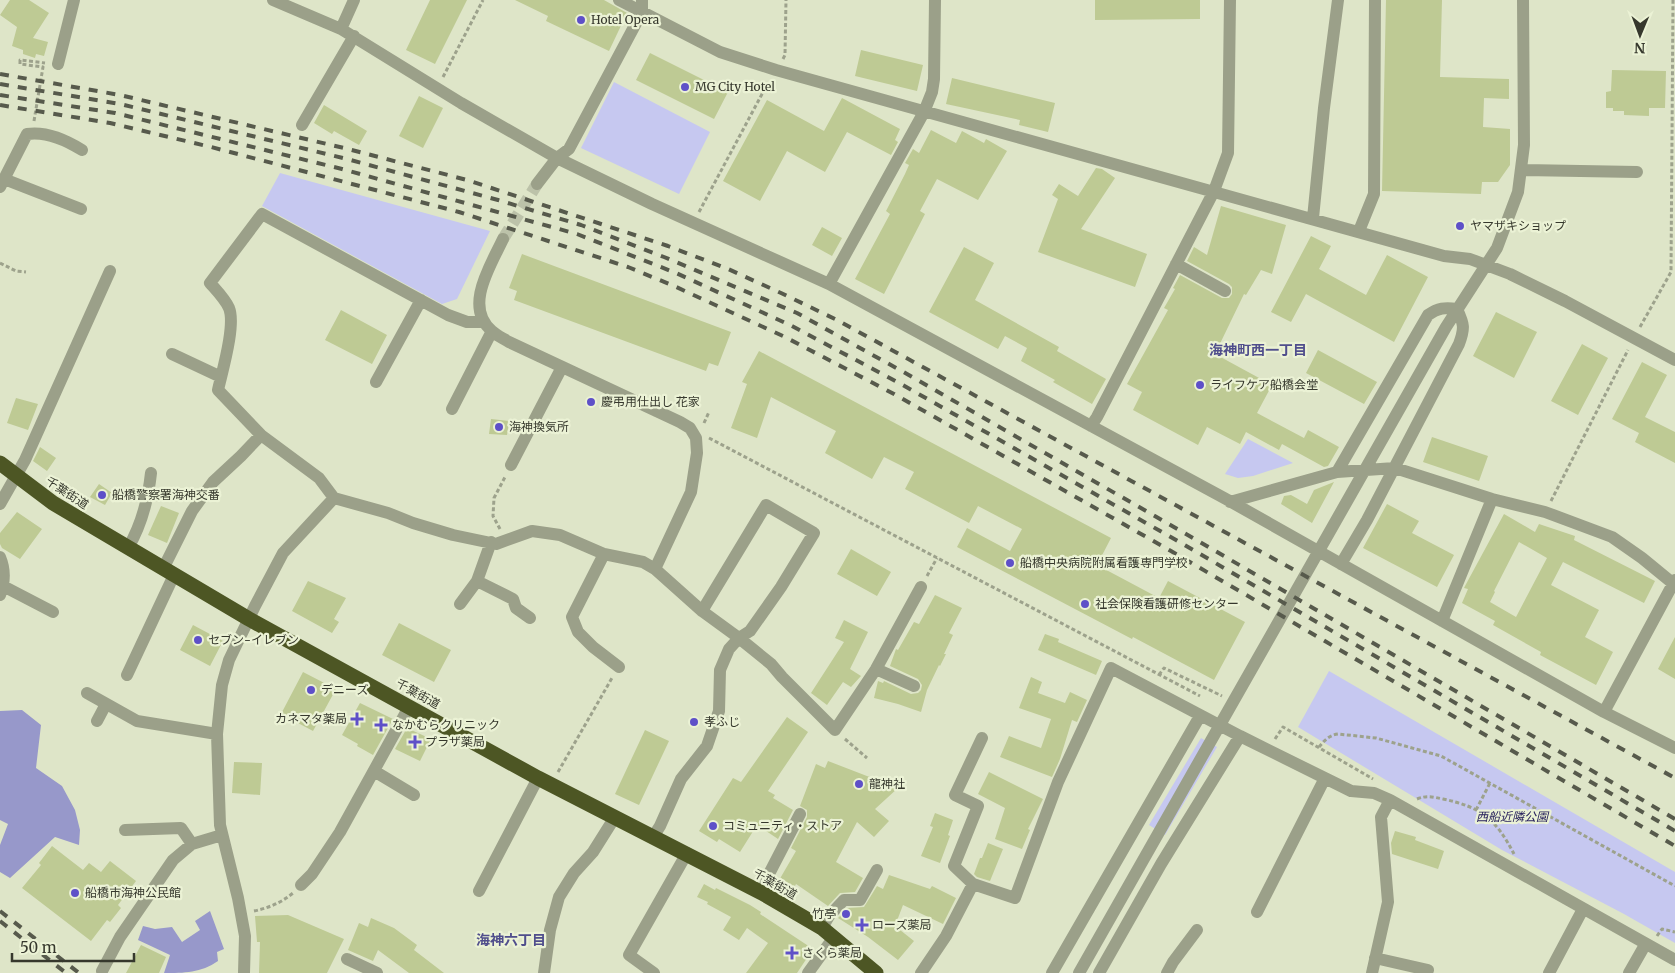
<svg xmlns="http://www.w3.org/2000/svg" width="1675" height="973" font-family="Merriweather,'Noto Sans JP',serif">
  <rect width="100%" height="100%" fill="#dee5c8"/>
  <path fill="#c6c8f0" d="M614 82 710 132 679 194 581 148Z
    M280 173 490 231 457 299 442 304 262 206Z
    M1248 439 1293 463 1253 476 1238 478 1225 474Z
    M1329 671 1675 872V943L1624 914 1502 850 1298 727Z
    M1201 738 1217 747 1165 835 1149 825Z"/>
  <path fill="#9798ca" d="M22 710 41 725 36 768 62 786 75 810 80 830 79 845 55 837 10 878 0 872V845L8 824 0 820V711Z
    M210 911 224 949 217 952 218 961C201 973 184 973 164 973L170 955 138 940 143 926 155 929 172 927 182 942 200 930 195 921Z"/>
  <path fill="#beca94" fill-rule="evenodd" d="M10 0H29L49 13 33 38 48 42 44 56 36 54 35 58 23 54V50L12 46 17 27 0 15Z
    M430 0H467L435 64 406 50Z
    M515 0H604L627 13 609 51 546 21 548 16Z
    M1095 0H1200V19L1095 20Z
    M1386 0H1442L1440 77 1509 79V99L1484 98 1483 127 1510 129V165L1498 182H1482L1481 194 1382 191Z
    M861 50 923 65 917 91 855 76Z
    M650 53 728 92 714 119 636 80Z
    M1612 70 1666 71 1665 108H1649V116L1624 115V111H1613V108H1606V92L1611 91Z
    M952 78 1055 103 1048 132 1019 125 1020 120 946 104Z
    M419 96 443 108 423 148 399 136Z
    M842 98 900 129 895 140 898 142 891 155 847 132 825 172 787 151 760 201 723 181 767 100 824 131Z
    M324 105 367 131 359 145 334 131 332 134 314 123Z
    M931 130 956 143 962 131 984 143 986 139 1007 151 978 200 937 179 920 211 925 214 884 294 855 279 890 214 886 211 905 174 909 165 905 163 913 149 919 153Z
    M1096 168 1102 169 1115 178 1081 229 1147 254 1135 287 1038 252 1058 199 1052 195 1059 184 1078 196Z
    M1221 206 1286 225 1272 274 1261 270 1246 295 1244 294 1215 354 1272 385 1257 413 1304 438 1308 430 1339 447 1328 466 1324 467 1282 444 1279 450 1246 432 1240 444 1207 427 1198 445 1133 410 1142 392 1127 384 1168 310 1164 308 1175 289 1173 288 1180 275 1222 298H1229L1232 294V287L1229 284 1187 261 1194 247 1207 255Z
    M822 227 842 238 832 256 812 245Z
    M1311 236 1331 246 1319 269 1366 295 1387 255 1428 277 1394 342 1306 294 1291 322 1271 312Z
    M964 247 994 263 975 300 1059 347 1057 351 1106 379 1092 404 1053 382 1055 380 1021 361 1027 348 1005 336 998 349 929 312Z
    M522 254 731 332 718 366 709 363 706 371 514 300 517 291 509 288Z
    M341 310 387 335 372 364 325 340Z
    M1496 312 1537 332 1514 378 1473 356Z
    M1582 344 1608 358 1578 415 1551 401Z
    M1318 350 1377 382 1364 404 1306 373Z
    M759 351 1111 538 1097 565 1159 598 1168 581 1245 622 1214 680 1133 637 1132 639 957 547 967 528 1010 551 1022 529 978 506 969 523 905 489 914 472 884 457 872 479 825 453 836 431 771 397 757 438 731 428 747 384 742 382Z
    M1642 362 1667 375 1645 417 1675 432V463L1635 442 1639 433 1612 419Z
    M16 398 38 404 28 430 7 423Z
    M491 419 509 421 507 435 489 434Z
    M1432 437 1488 456 1479 481 1423 462Z
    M40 447 56 458 47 471 33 461Z
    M1334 482 1312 523 1281 504 1284 496 1291 495 1307 504 1314 490Z
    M99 484 112 493 105 505 90 497Z
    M1387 504 1419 521 1412 533 1454 555 1437 587 1363 548Z
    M161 506 179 513 167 543 148 535Z
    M17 512 42 529 20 559 2 548 0 544V533Z
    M1504 514 1535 532 1539 524 1575 536 1574 540 1655 581 1644 603 1563 562 1551 585 1599 610 1585 637 1613 652 1596 685 1540 655 1541 652 1493 625 1495 621 1462 603 1468 589 1464 588 1465 586ZM1519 542 1547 558 1516 617 1490 602 1495 592 1494 591Z
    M851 549 891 572 877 596 837 574Z
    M308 581 346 598 334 619 339 622 332 633 292 611Z
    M935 595 962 608 949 633 953 635 944 654H946L940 666 939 665 927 690 921 712 898 704 874 698 878 681 883 683 884 681 911 694 918 693 921 690 922 685 918 679 890 666 896 649 898 650 914 622 919 624Z
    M844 620 868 632 850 669 861 676 851 687 843 682 827 705 811 693 844 642 835 638Z
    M399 623 451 650 434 682 382 655Z
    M193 625 223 641 210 666 180 650Z
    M1045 634 1059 639 1058 642 1102 661 1096 675 1038 650Z
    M1675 637V679L1658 669Z
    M303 672 336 689 313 731 281 714Z
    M1031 677 1042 682 1038 693 1065 703 1070 692 1087 700 1077 722 1072 720 1060 759 1052 777 1000 757 1009 736 1041 748 1051 719 1019 708Z
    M360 703 393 719 373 755 357 746 358 744 342 735Z
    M787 717 808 732 768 791 775 795 773 798 793 810 778 839 757 825 740 852 719 839 717 842 699 831 733 778 741 782Z
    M407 728 431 739 420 761 395 749Z
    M645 730 669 741 639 805 615 794Z
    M828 761 898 788 875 809 889 821 874 837 857 822 836 862 863 878 855 892 840 893 828 906 796 884 793 890 778 882 796 851 791 848 807 817V810L800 806 816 764 825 768Z
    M234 762 262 763 260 795 232 793Z
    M989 772 1043 799 1028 829 1030 830 1022 849 995 839 1005 808 978 794Z
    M935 813 953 820 948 835 950 836 940 863 921 856 933 827 930 826Z
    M1395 831 1416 837 1415 840 1444 851 1438 869 1392 854 1391 843Z
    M988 843 1003 849 990 881 977 877 974 874 980 858H982Z
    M52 846 83 870 89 863 101 872 110 861 136 881 118 905 121 908 110 922 107 920 91 941 22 888 41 865 39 863Z
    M889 875 930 889 932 886 956 898 943 924 903 905 895 926 914 941 898 960 868 937 838 918 848 908 864 907 877 886 883 889Z
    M704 884 715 890 716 888 750 905 761 912 760 914 813 949 797 973H746L768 943 747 928 739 940 723 930 731 917 707 904 708 902 697 897Z
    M288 915 344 939 327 973H259L260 942H257L255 916Z
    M371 918 394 928 417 945 414 950 444 973H409L378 950 373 961 348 950 359 923 368 927Z
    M141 945 166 957 159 973H126Z"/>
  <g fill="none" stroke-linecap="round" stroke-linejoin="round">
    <path stroke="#bcc2a9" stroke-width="12" stroke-dasharray="12 6" stroke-linecap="butt" d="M503 239 537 184"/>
    <path stroke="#9da28c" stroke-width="3" stroke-dasharray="4 2.5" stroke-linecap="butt" d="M783 59 785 55 786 0
      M443 77 483 0
      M34 121 43 67 20 64V60L45 63
      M699 212 769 81
      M0 263 16 271 26 272
      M1640 327 1671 272 1673 0
      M704 423 709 412
      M709 438 1200 696
      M1551 501 1628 350
      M500 529 493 516 494 498 505 477
      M927 576 937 558
      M1159 675 1164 668 1222 696
      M845 739 867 758
      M1275 739 1283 727 1373 779
      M1319 747C1324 741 1329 735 1338 734L1376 738 1441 756 1675 886
      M558 772 612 678
      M1417 799C1427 795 1433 797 1443 799 1481 807 1496 819 1514 854
      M1476 810 1490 783
      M254 911C268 908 281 903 293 893
      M1657 936 1662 929 1675 932"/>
    <path stroke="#9ba089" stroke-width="12" d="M273 0 341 29 461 103 557 158 652 204 829 284 1226 499 1604 712 1675 748
      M619 0 720 52 776 70 1444 256 1470 259 1510 274 1565 301 1675 360
      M341 29 354 0
      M58 64 74 0
      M302 125 354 36
      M1521 170 1637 172
      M4 179 81 209
      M537 184 557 158 569 149 642 12V0
      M0 187 27 134C47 131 66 140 82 150
      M1313 218 1324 108 1338 0
      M1359 231 1374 194 1375 0
      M503 239C491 265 463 307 492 331 497 336 503 338 509 342L680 422 690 428 696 438 697 453 691 492 655 569 702 611 739 638 771 664 782 677 835 730 876 669 921 587
      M1176 264 1225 291
      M829 284 924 112 932 92 934 79 935 0
      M172 354 221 377
      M376 382 421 300
      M452 409 492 331
      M1091 426 1097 417 1214 191 1228 153 1230 0
      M511 465 562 367
      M1337 472 1428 315C1438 308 1445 307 1457 309 1464 324 1465 328 1459 344L1367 520 1341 564
      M334 498 319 478 261 435 218 390C222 372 236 325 229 308 225 299 217 291 210 283L262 214 448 315 467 322H484
      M1230 502 1337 472 1395 468 1492 499 1545 512 1612 537 1642 558 1675 585
      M0 504 25 460 110 271
      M128 548C142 524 148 501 151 473
      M604 554 572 617 578 632 593 647 619 667
      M0 557C5 569 5 582 0 595
      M163 569 192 511 213 482 241 456 261 435
      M477 581 513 599 516 608 530 618
      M3 586 53 612
      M460 604 477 581 491 542
      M1442 621 1492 499
      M876 669 914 686
      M127 675 174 575
      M87 693 137 721 217 734
      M1604 712 1675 580
      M97 721 106 704
      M374 771 414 795
      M125 830 181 828 192 844
      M653 837 660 826 681 779 707 746 719 711 720 670 729 649 739 638 750 631 781 587 814 533 766 505 702 611
      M973 884 954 866 978 806 955 795 982 738
      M301 885 312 874 340 832 409 707
      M479 891 538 778
      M762 893 770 872 800 814
      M1257 912 1325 778
      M822 928 829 916 844 900H860L877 870
      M1375 958 1428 970
      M347 959 377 973
      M102 971 120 937 173 860 192 844 222 835
      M244 973 245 936 238 898 220 825 217 734 222 685 229 660 255 606 283 553 334 498 388 513 413 523 453 535 496 544 532 531 560 535 604 554 643 562 655 569
      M544 973 550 930 559 897 574 873 593 852 615 817
      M654 973 629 955 687 853
      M808 973 834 937
      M921 973 946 936 973 884 1015 898 1058 782 1111 668 1240 736 1351 791 1374 793 1390 800 1675 960
      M1052 973 1200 716
      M1079 973 1446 327 1497 248 1518 192 1524 145 1523 0
      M1099 973 1161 864 1240 736
      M1167 973 1173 962 1197 930
      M1372 973 1388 902 1381 817 1390 800
      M1549 973 1583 909
      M1629 973 1645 945"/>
    <path stroke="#4d5624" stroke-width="15" d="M0 463 53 503 249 619 538 778 762 893 822 928 876 973"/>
    <path stroke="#575a4c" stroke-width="4" stroke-dasharray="9 9" stroke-linecap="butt" d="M0 74 120 95 348 149 467 180 668 246 728 269 781 293 835 319 1675 778
      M0 84 120 104 347 159 498 200 581 225 664 257 797 313 907 374 1181 531 1675 819
      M0 95 115 113 342 169 577 234 676 273 790 325 901 384 1176 540 1675 831
      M0 105 110 123 211 147 459 212 628 267 674 286 785 337 894 394 1171 551 1675 846
      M0 911 79 973
      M0 921 66 973"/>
  </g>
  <g fill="#5e50c8" stroke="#ebf2d5" stroke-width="2">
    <circle cx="581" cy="20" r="5"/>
    <circle cx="685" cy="87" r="5"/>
    <circle cx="1460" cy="226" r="5"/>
    <circle cx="1200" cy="385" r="5"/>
    <circle cx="591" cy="402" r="5"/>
    <circle cx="499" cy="427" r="5"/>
    <circle cx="102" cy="495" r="5"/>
    <circle cx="1010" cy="563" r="5"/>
    <circle cx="1085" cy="604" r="5"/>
    <circle cx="198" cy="640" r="5"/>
    <circle cx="311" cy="690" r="5"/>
    <path d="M354.5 711.5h5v5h5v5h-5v5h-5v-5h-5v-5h5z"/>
    <circle cx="694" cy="722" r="5"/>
    <path d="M378.5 717.5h5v5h5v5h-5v5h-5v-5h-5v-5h5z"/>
    <path d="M412.5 734.5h5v5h5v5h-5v5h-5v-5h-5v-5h5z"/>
    <circle cx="859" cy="784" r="5"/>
    <circle cx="713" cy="826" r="5"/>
    <circle cx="75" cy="893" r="5"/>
    <circle cx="846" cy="914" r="5"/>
    <path d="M859.5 917.5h5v5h5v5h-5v5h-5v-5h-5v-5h5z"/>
    <path d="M789.5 945.5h5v5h5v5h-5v5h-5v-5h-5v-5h5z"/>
  </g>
  <g text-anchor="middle" stroke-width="4.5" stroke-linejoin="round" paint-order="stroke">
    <g font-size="12" fill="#36382d" stroke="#ebf2d5" text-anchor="start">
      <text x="591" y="24">Hotel Opera</text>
      <text x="695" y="91">MG City Hotel</text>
      <text x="1470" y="230">ヤマザキショップ</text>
      <text x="1210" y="389">ライフケア船橋会堂</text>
      <text x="601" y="406">慶弔用仕出し 花家</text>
      <text x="509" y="431">海神換気所</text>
      <text x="112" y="499">船橋警察署海神交番</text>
      <text x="1020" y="567">船橋中央病院附属看護専門学校</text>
      <text x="1095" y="608">社会保険看護研修センター</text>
      <text x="208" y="644">セブン-イレブン</text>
      <text x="321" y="694">デニーズ</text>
      <text x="347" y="723" text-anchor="end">カネマタ薬局</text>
      <text x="704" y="726">孝ふじ</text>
      <text x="392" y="729">なかむらクリニック</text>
      <text x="425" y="746">プラザ薬局</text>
      <text x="869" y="788">龍神社</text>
      <text x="723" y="830">コミュニティ・ストア</text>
      <text x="85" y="897">船橋市海神公民館</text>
      <text x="836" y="918" text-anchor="end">竹亭</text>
      <text x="872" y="929">ローズ薬局</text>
      <text x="802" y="957">さくら薬局</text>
    </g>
    <g font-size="12" fill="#36382d" stroke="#ebf2d5">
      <text transform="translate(67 493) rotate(33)" y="4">千葉街道</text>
      <text transform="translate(418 694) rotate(29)" y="4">千葉街道</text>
      <text transform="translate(775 884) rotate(30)" y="4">千葉街道</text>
    </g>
    <g font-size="12" font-style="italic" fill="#27205c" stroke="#ebf2d5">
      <text x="1512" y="821">西船近隣公園</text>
    </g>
    <g font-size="14" font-weight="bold" fill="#504e8c" stroke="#ebf2d5">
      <text x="1258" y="355">海神町西一丁目</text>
      <text x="511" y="945">海神六丁目</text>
    </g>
  </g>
  <g transform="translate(1640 35) rotate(181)" stroke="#ebf2d5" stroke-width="4" paint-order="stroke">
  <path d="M0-4L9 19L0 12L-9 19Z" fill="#36382d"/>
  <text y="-8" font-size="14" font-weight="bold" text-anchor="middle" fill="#36382d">N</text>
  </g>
  <path d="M12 953v8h122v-8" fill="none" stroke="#36382d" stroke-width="2.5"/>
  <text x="20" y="953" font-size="15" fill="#36382d" stroke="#ebf2d5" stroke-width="4" paint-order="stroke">50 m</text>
</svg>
